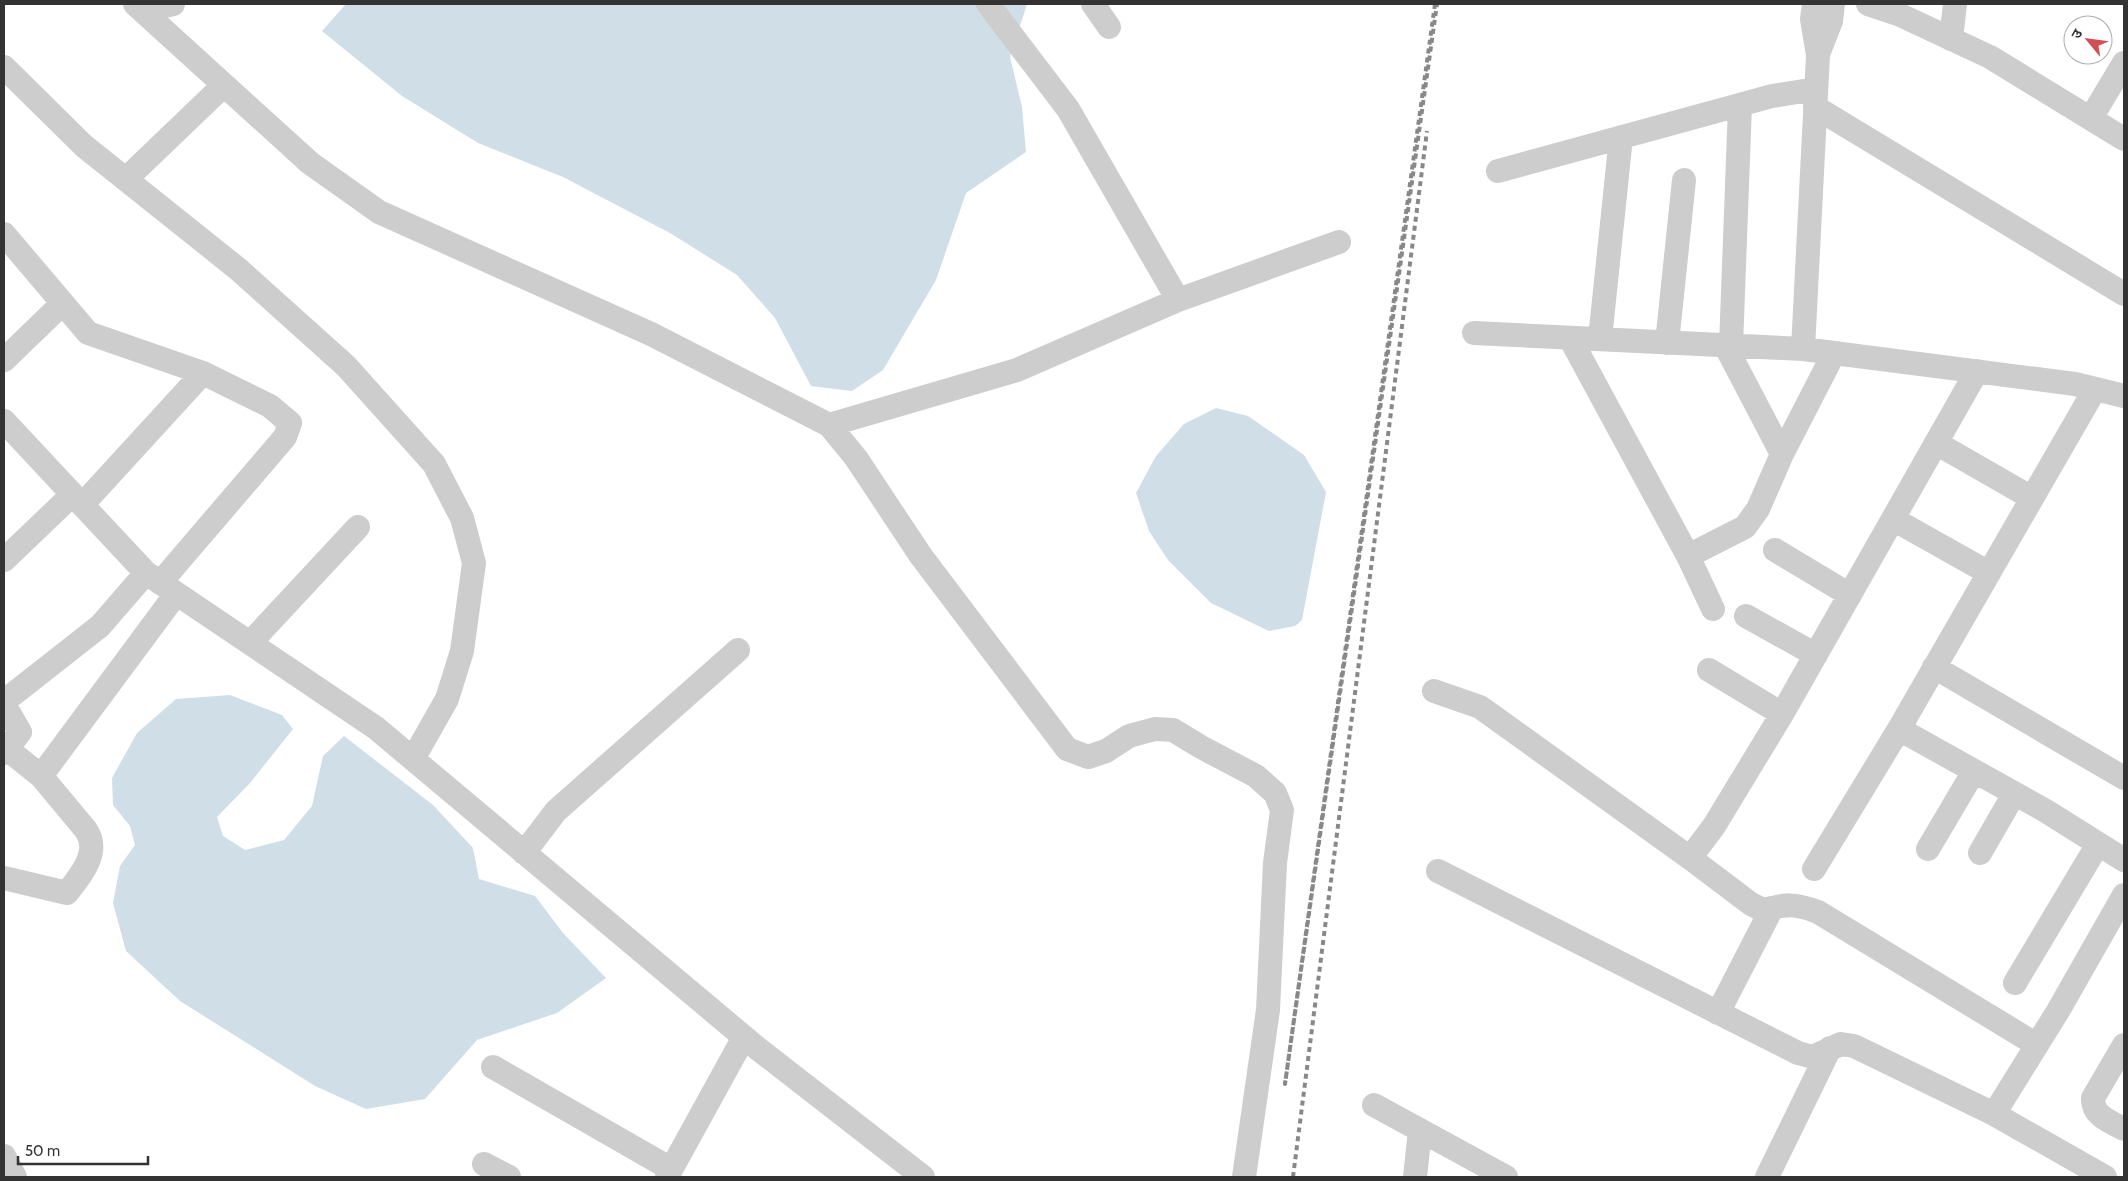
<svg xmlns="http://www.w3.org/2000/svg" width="2128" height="1181" font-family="Cabin,'Noto Sans Devanagari',sans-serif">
  <rect width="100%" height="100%" fill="#fff"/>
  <path fill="#d0dee8" d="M346 4H1027L1010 57 1022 107 1026 152 966 193 936 280 883 370 852 391 811 386 775 318 737 275 670 233 563 177 478 143 402 96 322 31Z
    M1216 408 1248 416 1304 455 1326 492 1302 620 1295 626 1269 631 1211 603 1168 560 1149 531 1136 493 1156 456 1184 424Z
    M230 695 282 715 293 729 250 783 217 817 223 836 245 850 284 840 312 806 323 756 344 736 433 805 473 848 479 879 535 896 563 933 606 978 557 1013 477 1040 425 1099 366 1109 315 1086 180 1001 126 951 113 903 120 866 135 845 130 826 113 805 112 778 137 733 176 699Z"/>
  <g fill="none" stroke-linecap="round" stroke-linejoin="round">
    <path stroke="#cdcdcd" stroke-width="24" d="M135 4 310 163 379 212 651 334 829 425 1017 370 1178 300 1339 242
      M988 4 1068 109 1178 300
      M1093 4 1109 27
      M1868 4 1898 14 1990 57 2124 139
      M144 11 173 4
      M1951 39 1955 4
      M1818 54 1831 21 1833 4
      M4 67 84 146 238 269 346 366 434 464 462 518 474 563 462 651 447 699 413 759
      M1815 107 2124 294
      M2091 118 2124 63
      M1498 171 1772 96 1816 89
      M126 179 224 85
      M4 234 88 333 203 373 270 406 290 423 285 437 160 583
      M1474 333 1803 349 2075 384 2124 396
      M1570 338 1688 556 1713 609
      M1600 339 1621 137
      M1667 343 1684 180
      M1725 345 1782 454
      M1731 346 1740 105
      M1803 349 1818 55 1812 19 1814 4
      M4 360 62 304
      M4 421 146 573 376 728 757 1048 923 1177
      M829 425 856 458 921 556 1067 749 1088 757 1106 751 1129 736 1155 729 1173 730 1201 747 1256 776 1275 793 1282 810 1275 863 1268 1010 1244 1177
      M1936 443 2032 498
      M82 505 203 373
      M1893 519 1989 573
      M1775 550 1850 595
      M1688 556 1745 527 1758 509 1782 454 1834 353
      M4 560 72 495
      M1746 616 1816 655
      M250 643 358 527
      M1934 667 2124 778
      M1709 670 1782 714
      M1434 691 1480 707 1690 858 1751 904 1763 910C1787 904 1794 903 1818 912L2037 1045
      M1899 729 2046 811 2124 860
      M4 753 20 732 5 706 7 699 100 626 146 573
      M41 776 176 594
      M1928 849 1974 771
      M524 853 556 811 738 650
      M1980 853 2014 794
      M1690 858 1714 826 1782 714 1977 371
      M1814 869 1899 729 2095 389
      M1438 871 1798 1053 1813 1057 1841 1044 1854 1046 1994 1114 2105 1177
      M4 878 67 893C81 875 101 852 86 830L41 776 7 749
      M2015 983 2098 844
      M1718 1013 1772 908
      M2124 1045 2093 1098C2092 1116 2111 1122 2124 1129
      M493 1067 671 1169
      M1374 1105 1506 1177
      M1994 1114 2058 1011 2124 895
      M4 1156 15 1177
      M484 1164 509 1177
      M667 1177 744 1037
      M1415 1177 1420 1130
      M1767 1177 1830 1048"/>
    <path stroke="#888" stroke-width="4" stroke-dasharray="5 4" stroke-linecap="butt" d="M1435 4 1285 1084 1437 4
      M1293 1177 1427 131"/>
  </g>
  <rect width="2128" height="1181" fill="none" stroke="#333333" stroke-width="10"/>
  <g transform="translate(2088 40) rotate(299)"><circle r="24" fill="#ffffff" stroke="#adadad"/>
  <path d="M0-4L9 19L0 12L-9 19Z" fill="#d14e54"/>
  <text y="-8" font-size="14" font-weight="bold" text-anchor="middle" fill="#333333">उ</text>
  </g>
  <path d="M18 1156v8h130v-8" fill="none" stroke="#333333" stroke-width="2.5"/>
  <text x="25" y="1156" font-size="15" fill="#333333" stroke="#ffffff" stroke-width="4" paint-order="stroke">50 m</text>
</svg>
